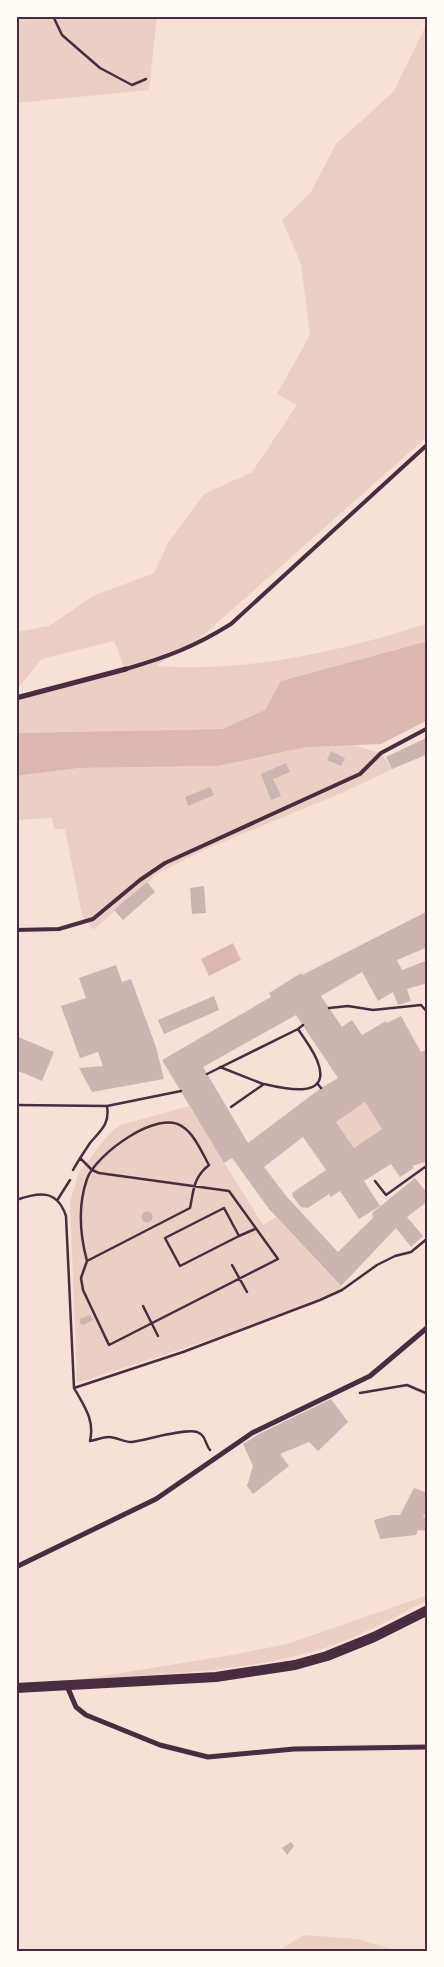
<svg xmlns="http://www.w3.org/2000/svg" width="444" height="1967" font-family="'IBM Plex Serif',serif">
  <rect width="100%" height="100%" fill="#f7e1d7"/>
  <path fill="#ebcfc5" d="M16 16H157L149 90 16 103Z
    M428 21V436L200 638 156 666C244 673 345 651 428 623V641L282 681 265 710 222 729 16 733V698L125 669 114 641 42 659 16 690V632L49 626 93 596 154 573 168 543 204 494 252 472 297 405 277 394 310 335 301 264 282 220 311 192 336 144 394 91Z
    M350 744 381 753 392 769 344 792 206 849 157 874 93 930 82 915 65 829H54L52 818 16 820V776L79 768 218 766 307 747Z
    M365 1102 382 1129 354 1148 336 1122Z
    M189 1106 263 1225 276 1217 342 1288C257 1327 166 1354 77 1383L70 1202 79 1172 110 1133 120 1125Z
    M428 1595V1600C402 1613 376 1628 349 1639 269 1673 158 1673 71 1681L232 1655 287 1644Z
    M304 1935 357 1939 399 1951H278Z"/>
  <path fill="#dcb8b0" d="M428 641V720L381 744 307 747 218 766 79 768 16 776V733L222 729 265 710 281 681Z
    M233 943 241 960 209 976 201 959Z"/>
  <path fill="#ccb4b1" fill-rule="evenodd" d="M428 737V754L392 769 386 757Z
    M331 751 345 758 341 766 327 760Z
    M286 763 290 772 273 779 281 796 271 800 261 774Z
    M210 787 214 795 188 806 185 797Z
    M147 882 155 892 123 920 114 910Z
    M204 886 206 913 192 914 190 888Z
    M428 911V947L397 960 402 970 428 960V983L407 989 411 1001 398 1005 393 992 378 1001 362 972 321 996 342 1027 352 1020 362 1035 386 1021 387 1023 401 1016 421 1052 428 1049V1161L412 1166 414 1168 400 1177 391 1164 364 1181 380 1206 359 1219 340 1191 331 1197 329 1194 308 1208 301 1207 293 1197 292 1193 326 1170 303 1137 264 1167 287 1197 338 1252 373 1218 372 1213 415 1178 428 1194V1201L407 1217 423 1236 411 1247 396 1228 341 1286 269 1209 232 1158 224 1163 162 1060 271 997 269 993 301 973 302 975ZM296 1015 338 1078 321 1088 248 1143 203 1067ZM365 1102 382 1129 354 1148 336 1122Z
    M116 965 122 982 131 979 156 1047 164 1079 92 1092 79 1068 103 1066 98 1052 80 1058 61 1006 86 998 79 978Z
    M214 996 219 1010 164 1034 158 1020Z
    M16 1036 54 1052 42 1081 16 1070Z
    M141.5 1217a5.5 5.5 0 1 1 11 0a5.5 5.5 0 1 1-11 0Z
    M90 1315 93 1320 83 1325 80 1323V1319Z
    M331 1399 348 1422 318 1451 309 1442 280 1454 289 1466 253 1494 247 1486 253 1466 243 1444 261 1433Z
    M414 1488 428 1493V1508L423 1517H428V1531L418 1530 416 1535 380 1539 374 1520 392 1515H400Z
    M291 1842 294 1846 287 1855 282 1848Z"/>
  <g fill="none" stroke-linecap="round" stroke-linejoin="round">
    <path stroke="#4a2c40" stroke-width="2.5" d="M53 16 62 35 100 68 132 85 146 79
      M329 1008 348 1006 373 1010 421 1005 428 1013
      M298 1029 303 1025
      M220 1067 263 1084
      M207 1074 298 1029C305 1040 316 1053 319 1066 329 1100 281 1088 264 1084L231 1107
      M317 1083 321 1088
      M16 1105 107 1106 181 1091
      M80 1158 92 1170 99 1173 229 1191 278 1259 109 1345 83 1290 81 1278 87 1261 190 1208C194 1189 193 1178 209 1165 202 1153 195 1135 183 1127 159 1108 96 1154 87 1179 78 1205 80 1235 87 1261
      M73 1170C78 1161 84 1152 90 1143 101 1130 110 1124 107 1106
      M375 1181 386 1195 425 1167H428
      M58 1199 70 1180
      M16 1200C39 1192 57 1189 66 1216L74 1388C84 1406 95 1420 90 1441 96 1440 103 1437 109 1437 117 1437 125 1443 132 1442 146 1440 186 1428 197 1432 206 1435 205 1444 210 1450
      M224 1208 239 1236 180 1266 165 1238Z
      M239 1236 255 1229
      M232 1265 247 1292
      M143 1306 158 1336
      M74 1388 183 1352 320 1300 342 1290 377 1265 395 1256 411 1252 428 1238
      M360 1393 407 1385 428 1394"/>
    <path stroke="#4a2c40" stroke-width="4" d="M126 669C167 657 194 647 231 624L428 444
      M16 930 59 929 93 919 140 880 165 863 360 774 381 753 428 728"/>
    <path stroke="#4a2c40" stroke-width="5" d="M16 698 126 669
      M16 1567 156 1499 252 1433 370 1376 428 1327
      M67 1686 76 1707 86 1715 160 1745 208 1757 294 1749 428 1747"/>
    <path stroke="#4a2c40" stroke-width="10" d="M16 1688 216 1677 295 1665 327 1656 374 1637 428 1610"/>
  </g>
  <rect width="444" height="1967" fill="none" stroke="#fffaf5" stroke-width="35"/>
  <rect x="18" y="18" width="408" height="1932" fill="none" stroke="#4a2c40" stroke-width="2"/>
</svg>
